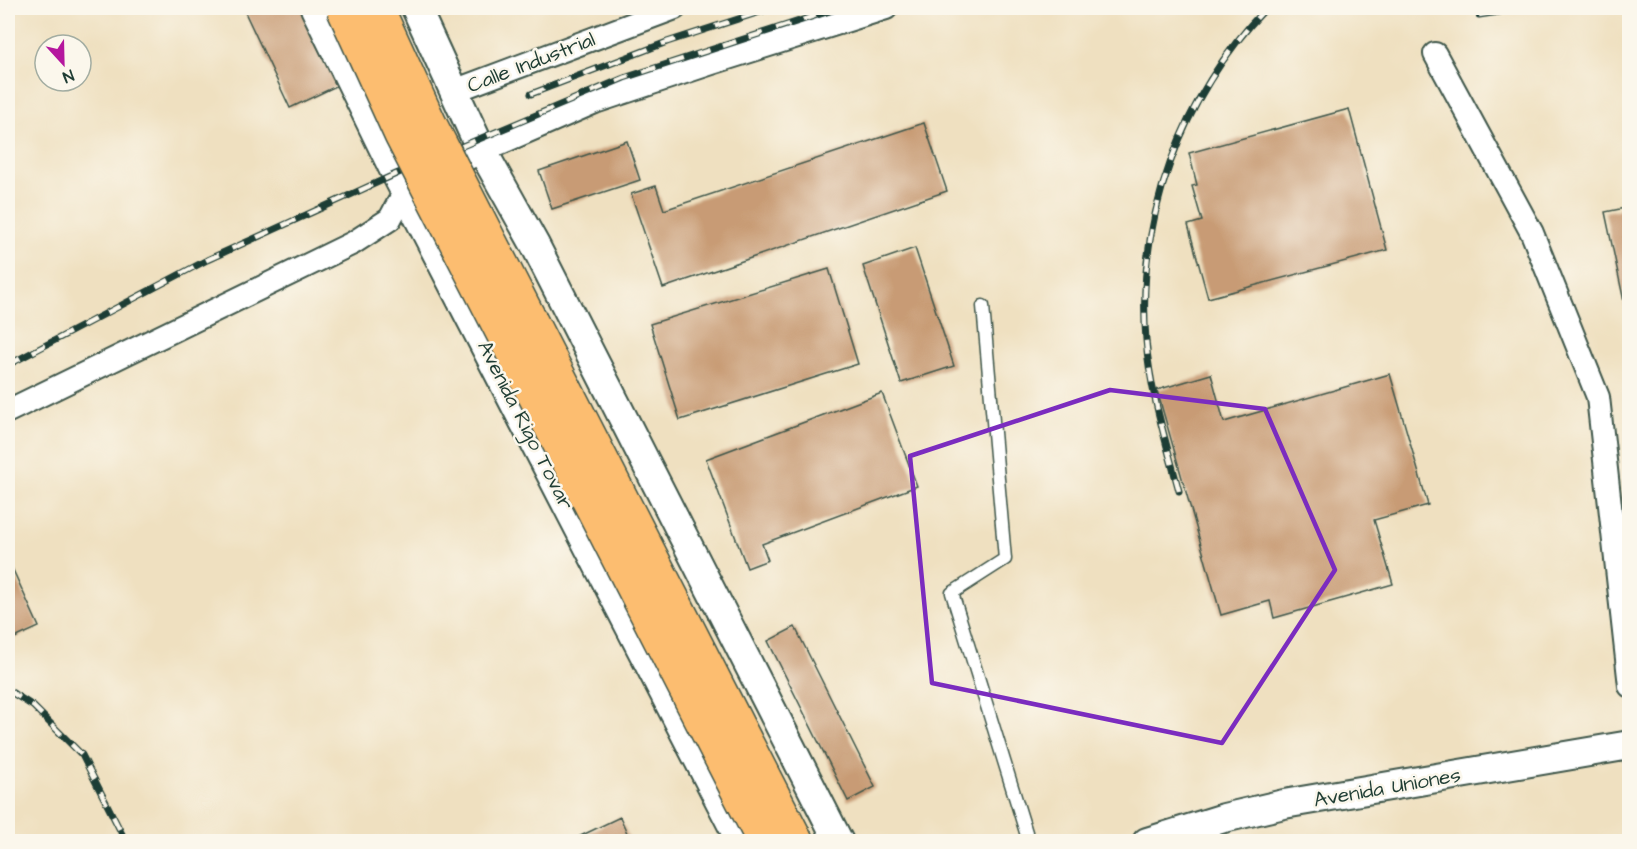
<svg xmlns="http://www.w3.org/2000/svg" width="1637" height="849" font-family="'Architects Daughter',sans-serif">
  <rect width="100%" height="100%" fill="#fbf7ec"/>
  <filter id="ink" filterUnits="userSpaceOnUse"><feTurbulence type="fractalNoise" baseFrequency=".0167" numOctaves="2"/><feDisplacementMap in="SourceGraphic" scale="12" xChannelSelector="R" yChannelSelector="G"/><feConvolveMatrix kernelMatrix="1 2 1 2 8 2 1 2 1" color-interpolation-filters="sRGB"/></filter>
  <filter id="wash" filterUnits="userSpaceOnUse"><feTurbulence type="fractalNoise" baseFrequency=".008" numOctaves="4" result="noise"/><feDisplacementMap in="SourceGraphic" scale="24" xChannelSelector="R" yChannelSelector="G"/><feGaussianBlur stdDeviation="1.35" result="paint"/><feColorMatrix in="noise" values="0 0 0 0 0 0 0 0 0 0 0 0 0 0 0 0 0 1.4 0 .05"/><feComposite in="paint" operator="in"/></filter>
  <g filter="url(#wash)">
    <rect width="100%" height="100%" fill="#efe0c0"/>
    <g id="blocks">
      <path fill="#c89b75" d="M243 8H313L347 81 290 108Z
        M1349 109 1387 250 1208 298 1188 225 1202 221 1192 186 1197 185 1189 153Z
        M924 123 947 191 663 288 631 194 656 186 664 210Z
        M627 141 640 180 552 209 539 171Z
        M1630 207V311H1626L1605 212Z
        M915 248 954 366 901 383 863 266Z
        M829 269 858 364 680 420 650 324Z
        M1211 374 1224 422 1390 374 1428 505 1374 520 1393 584 1274 618 1270 601 1221 615 1157 390Z
        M882 393 917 486 762 544 768 560 747 568 706 459Z
        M8 559 39 627 8 641Z
        M795 627 875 787 848 801 768 641Z
        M620 817 631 842H568Z"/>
    </g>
  </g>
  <g filter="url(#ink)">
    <use href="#blocks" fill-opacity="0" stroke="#3e5549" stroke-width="1.5"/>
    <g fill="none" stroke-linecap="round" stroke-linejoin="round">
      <g stroke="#3e5549" stroke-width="15">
        <path id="service" d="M983 306 1005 559 952 593 1029 842"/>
      </g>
      <g stroke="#3e5549" stroke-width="26">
        <path id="minor" d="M1435 54 1532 233 1598 397 1630 686
          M454 91 675 8
          M8 411 353 243 390 219 405 191 482 151 595 102 712 63 886 8"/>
      </g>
      <g stroke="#3e5549" stroke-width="32">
        <path id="tertiary" d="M315 8 396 174 741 842
          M416 8 477 141 535 245 839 842
          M1147 842 1224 818 1284 804 1630 745"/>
      </g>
      <use href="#service" stroke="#fff" stroke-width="12"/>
      <use href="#minor" stroke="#fff" stroke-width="22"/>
      <use href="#tertiary" stroke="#fff" stroke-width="28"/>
      <g stroke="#1f3d34" stroke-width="7">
        <path id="rail" d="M1479 15 1524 8
          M531 94 667 42 772 8
          M8 365 207 260 396 174 624 78 839 8
          M1179 491C1166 442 1150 391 1146 340 1136 218 1182 96 1266 8
          M8 690 33 706 82 755 126 842"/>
      </g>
      <use href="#rail" stroke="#fbf7ec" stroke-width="4.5" stroke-dasharray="14" stroke-linecap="butt"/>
      <g stroke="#3e5549" stroke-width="36" stroke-linecap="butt">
        <path id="trunk-bridge" d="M343 8 401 135 764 842
          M377 8 430 124 797 842"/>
      </g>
      <use href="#trunk-bridge" stroke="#fcbd6f" stroke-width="33"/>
    </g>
  </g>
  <path fill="none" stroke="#7b2cbf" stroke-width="4.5" stroke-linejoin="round" d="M1110 390 1265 409 1335 570 1222 743 932 683 910 456Z"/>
  <g text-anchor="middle" stroke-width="5" stroke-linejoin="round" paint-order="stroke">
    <g font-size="21" fill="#1f3d34" stroke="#fbf7ec">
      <text transform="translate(531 62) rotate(-21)" y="7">Calle Industrial</text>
      <text transform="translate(526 425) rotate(63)" y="7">Avenida Rigo Tovar</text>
      <text transform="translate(1387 787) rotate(-10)" y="7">Avenida Uniones</text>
    </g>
  </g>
  <rect width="1637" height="849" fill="none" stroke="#fbf7ec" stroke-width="30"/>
  <g transform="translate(63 63) rotate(158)"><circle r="28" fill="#fbf7ec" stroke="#a3ada2" stroke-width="1.5"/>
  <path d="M0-4.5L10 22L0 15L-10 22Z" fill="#b5179e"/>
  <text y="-9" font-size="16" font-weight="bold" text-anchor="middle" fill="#1f3d34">N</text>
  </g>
</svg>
